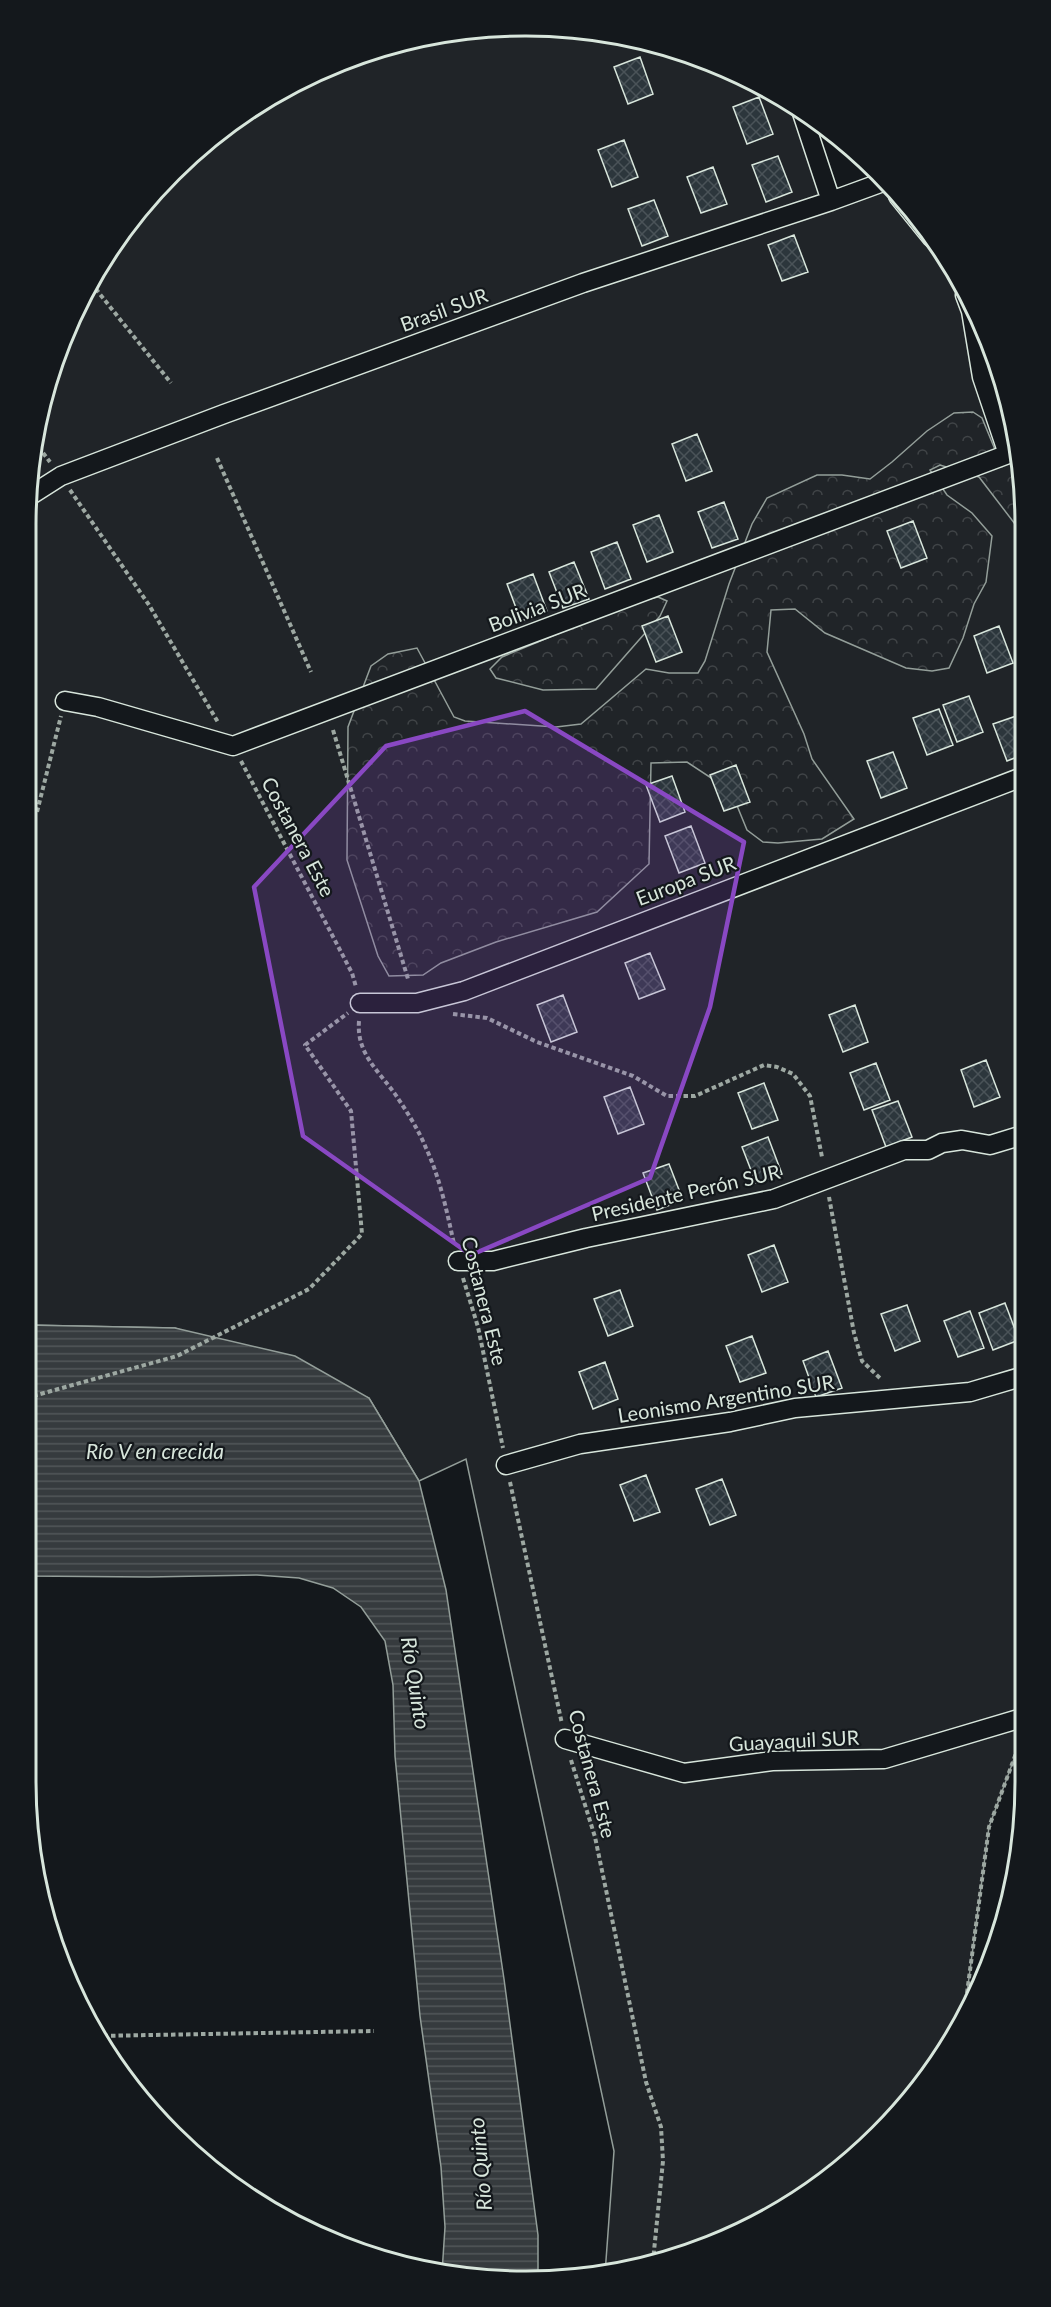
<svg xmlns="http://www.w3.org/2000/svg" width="1051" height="2307" font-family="Lato,sans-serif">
  <defs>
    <pattern id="forest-crowns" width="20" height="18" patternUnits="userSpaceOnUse" patternTransform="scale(1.5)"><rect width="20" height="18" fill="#202428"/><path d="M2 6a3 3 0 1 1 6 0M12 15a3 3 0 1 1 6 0" fill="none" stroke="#404447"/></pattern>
    <pattern id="water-rules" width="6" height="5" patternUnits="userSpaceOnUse" patternTransform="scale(1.5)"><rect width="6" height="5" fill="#363b3e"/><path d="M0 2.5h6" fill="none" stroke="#525759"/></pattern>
    <pattern id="building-cross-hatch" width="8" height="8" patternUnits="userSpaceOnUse" patternTransform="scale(1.5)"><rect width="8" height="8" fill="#2c363c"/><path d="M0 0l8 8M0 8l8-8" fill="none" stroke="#4a5358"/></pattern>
  </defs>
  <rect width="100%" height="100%" fill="#14181c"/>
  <path fill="#202428" stroke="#939e99" stroke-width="1.5" d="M525 26 623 35 717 63 802 113 831 201 883 182 932 238 965 295 983 377 1021 460 1025 1729 989 1827 965 2008 901 2111 775 2215 623 2272 605 2274 614 2151 466 1459 419 1481 369 1398 175 1328 26 1325V525L35 428 63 334 110 248 172 172 247 110 334 64 428 35Z"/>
  <path fill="url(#forest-crowns)" stroke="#939e99" stroke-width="1.5" d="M973 412 982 418 996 452 1018 450 1021 460 1022 563 1015 524 979 477 940 465 930 470 947 495 972 513 992 536 986 582 974 604 963 638 949 668 932 671 906 668 825 633 795 609 771 610 767 652 804 734 812 759 854 819 822 839 778 843 763 842 747 830 731 791 687 762 651 763 649 864 597 912 496 942 441 963 423 975 389 976 378 956 347 860 348 727 371 666 388 654 417 648 454 717 465 721 556 727 581 724 646 669 669 673H698L705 661 729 584 752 524 767 498 817 475H842L870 479 892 462 927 431 954 413Z
    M658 597 667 601 660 616 596 689 543 690 496 678 490 669 502 657 629 604Z"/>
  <path fill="url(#water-rules)" stroke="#939e99" stroke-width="1.5" d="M26 1325 175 1328 295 1356 369 1398 419 1481 446 1590 504 1979 538 2235V2280L525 2281 442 2273 445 2227 441 2167 420 2016 395 1756 393 1685 385 1641 361 1607 333 1588 299 1578 257 1575 149 1577 26 1576Z"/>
  <path fill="url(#building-cross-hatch)" stroke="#d8e6dc" stroke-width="1.5" d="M640 57 653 94 628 104 614 67Z
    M759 97 773 134 747 144 733 107Z
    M624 140 638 177 612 187 598 150Z
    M778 156 792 192 766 202 752 165Z
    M713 167 727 204 701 213 687 177Z
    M654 200 668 236 642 246 628 209Z
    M794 235 808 272 782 281 768 245Z
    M697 434 712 471 686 481 672 444Z
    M724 502 738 539 712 548 698 512Z
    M659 515 673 552 647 562 633 525Z
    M913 521 927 558 901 568 887 531Z
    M617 542 631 579 605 589 591 552Z
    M574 562 589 599 563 608 549 572Z
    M533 574 547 611 521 621 507 584Z
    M668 616 682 652 656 662 642 626Z
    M999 626 1013 663 987 673 974 636Z
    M969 696 983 732 957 742 943 705Z
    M939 709 953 745 927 755 913 718Z
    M1019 715 1022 724V755L1007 761 993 724Z
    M893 752 907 788 881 798 867 761Z
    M736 765 750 802 724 811 710 775Z
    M672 776 685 812 660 822 646 785Z
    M691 826 705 863 679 873 665 836Z
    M650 953 665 989 639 999 625 963Z
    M563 995 577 1032 551 1042 537 1005Z
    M855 1005 868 1042 843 1052 829 1015Z
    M986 1060 1000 1097 974 1107 961 1070Z
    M876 1063 890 1100 864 1110 850 1073Z
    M764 1083 778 1120 752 1129 738 1093Z
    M630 1087 644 1124 618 1134 604 1097Z
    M898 1101 912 1137 886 1147 872 1110Z
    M768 1137 782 1174 756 1183 742 1147Z
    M669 1164 683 1200 657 1210 643 1173Z
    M774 1245 788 1282 762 1292 748 1255Z
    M620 1290 633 1326 608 1336 594 1299Z
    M1005 1303 1019 1340 993 1350 979 1313Z
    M907 1305 920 1341 895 1351 881 1314Z
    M970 1311 984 1348 958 1357 944 1321Z
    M752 1336 766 1373 740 1382 726 1346Z
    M828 1351 842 1388 816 1397 803 1361Z
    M605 1362 618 1399 593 1409 579 1372Z
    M646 1475 660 1512 634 1521 620 1485Z
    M722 1479 736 1515 710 1525 696 1489Z"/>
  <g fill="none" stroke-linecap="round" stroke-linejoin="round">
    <g stroke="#d8e6dc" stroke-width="21">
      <path id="street" d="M802 113 831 201
        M898 196 932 238
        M965 295 971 311 982 377 1008 454
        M28 497 61 476 224 414 583 283 831 201 883 182
        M65 701 98 707 233 746 1019 450
        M360 1003H417L464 991 1022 777
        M458 1261H493L586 1238 774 1199 904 1150H928L942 1143 962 1140 990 1145 1023 1135
        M506 1465 580 1444 730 1422 795 1408 970 1392 1024 1376
        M565 1739 684 1773 772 1761 884 1759 1025 1717"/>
    </g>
    <path stroke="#9da8a2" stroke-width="4" stroke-dasharray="4.5 3" stroke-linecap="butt" d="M91 283 171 383
      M34 441 50 462
      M217 458 311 672
      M70 490 149 605 219 724
      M333 730 408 979
      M241 761 352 973 356 987
      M26 822 37 812 61 716
      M453 1014 487 1018 537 1042 633 1076 667 1096H695L764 1065 777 1067 793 1074 810 1096 822 1157
      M359 1021C356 1056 382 1073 399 1100 409 1115 419 1131 426 1148 440 1178 447 1212 454 1244
      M829 1197 854 1333 862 1361 882 1380
      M463 1278 478 1327 503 1448
      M26 1398 177 1356 309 1289 362 1234 351 1111 305 1045 348 1013
      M510 1482 562 1724
      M571 1760 595 1837 646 2082 661 2127 663 2161 653 2261
      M965 2008 989 1827 1022 1737
      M96 2036 374 2031"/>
    <use href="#street" stroke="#14181c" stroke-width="18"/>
  </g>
  <path fill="#8948c3" fill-opacity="0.2" stroke="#8948c3" stroke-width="4.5" stroke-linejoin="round" d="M525 711 744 842 710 1007 650 1178 471 1255 303 1136 254 887 386 746Z"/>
  <g text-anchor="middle" stroke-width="4.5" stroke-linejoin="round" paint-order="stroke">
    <g font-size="20" fill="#d8e6dc" stroke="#14181c">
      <text transform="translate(444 310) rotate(-20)" y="7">Brasil SUR</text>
      <text transform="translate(537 608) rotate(-21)" y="7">Bolivia SUR</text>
      <text transform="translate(298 837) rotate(62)" y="7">Costanera Este</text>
      <text transform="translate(686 881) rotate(-21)" y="7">Europa SUR</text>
      <text transform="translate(686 1193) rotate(-13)" y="7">Presidente Perón SUR</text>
      <text transform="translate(484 1301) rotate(76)" y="7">Costanera Este</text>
      <text transform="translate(726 1399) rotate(-9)" y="7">Leonismo Argentino SUR</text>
      <text transform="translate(794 1741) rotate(-3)" y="7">Guayaquil SUR</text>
      <text transform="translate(592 1774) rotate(75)" y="7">Costanera Este</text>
    </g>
    <g font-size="21" font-style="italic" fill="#d8e6dc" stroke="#14181c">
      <text x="155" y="1459">Río V en crecida</text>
      <text transform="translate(415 1683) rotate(81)" y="7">Río Quinto</text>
      <text transform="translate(481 2164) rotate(-95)" y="7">Río Quinto</text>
    </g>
  </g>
  <path d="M0 0H1051V2307H0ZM525 36H526A489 489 0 0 1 1015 525V1782A489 489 0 0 1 526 2271H525A489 489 0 0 1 36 1782V525A489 489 0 0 1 525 36Z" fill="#14181c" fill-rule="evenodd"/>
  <path fill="none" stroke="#d8e6dc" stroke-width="3" d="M525 36H526A489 489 0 0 1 1015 525V1782A489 489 0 0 1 526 2271H525A489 489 0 0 1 36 1782V525A489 489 0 0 1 525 36Z"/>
</svg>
